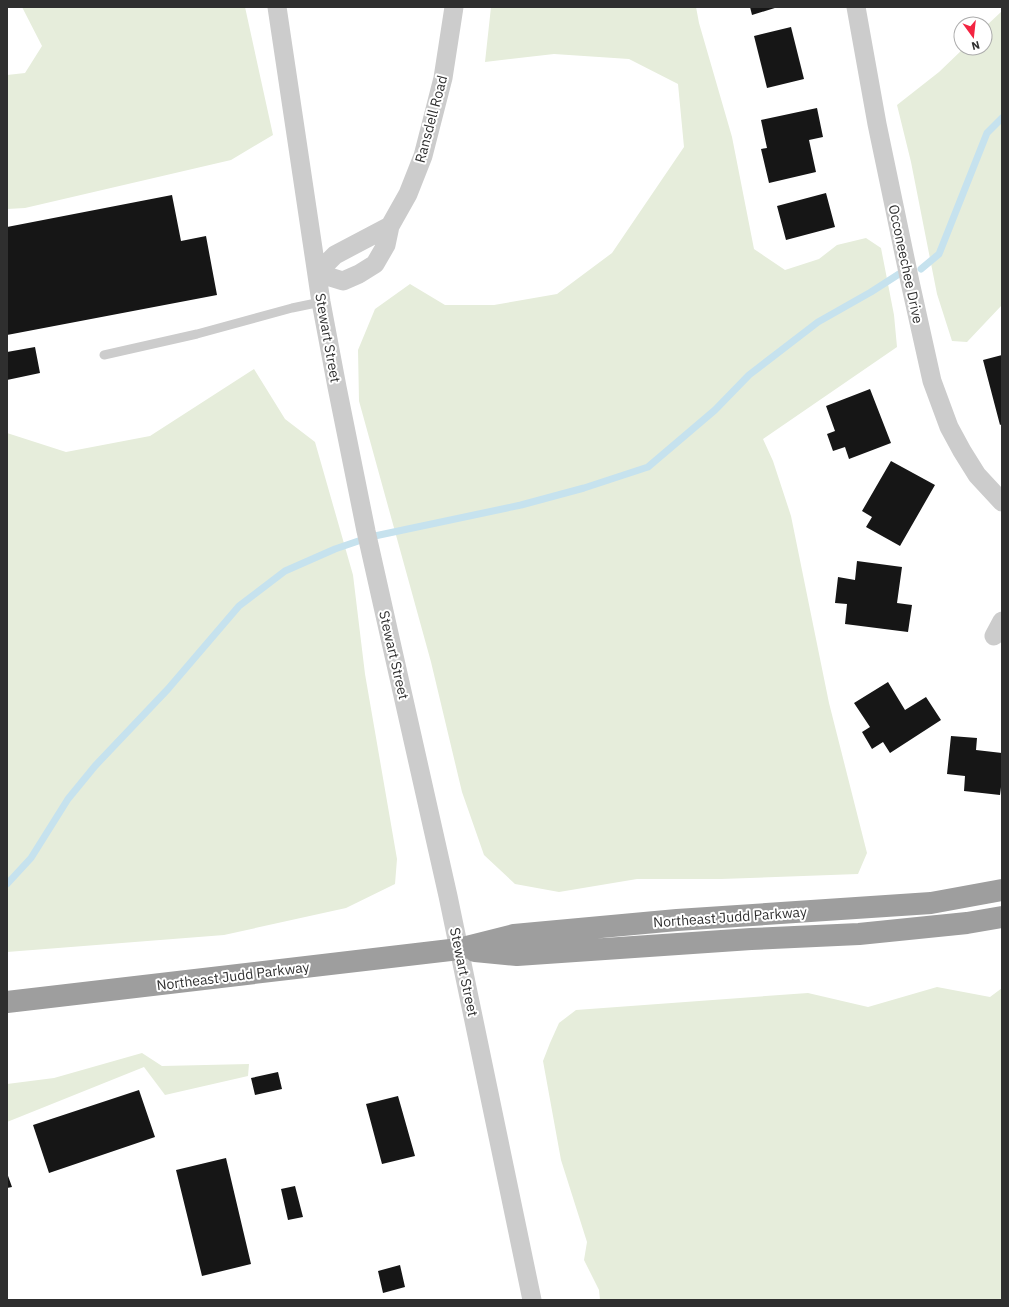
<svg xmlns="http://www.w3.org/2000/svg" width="1009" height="1307" font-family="'IBM Plex Sans',sans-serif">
  <rect width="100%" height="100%" fill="#fff"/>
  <path fill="#e6eddb" d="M22 7H245L273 135 231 160 25 208 7 209V75L25 73 42 46Z
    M491 7H696L699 23 732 137 754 249 785 270 819 259 837 245 866 238 881 248 894 315 897 347 763 439 773 461 791 516 829 703 867 853 858 874 721 879H637L559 892 515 884 484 855 462 792 431 662 359 401 358 350 375 309 410 284 445 305H494L557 294 612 253 684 147 678 84 629 59 554 54 485 62Z
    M1002 11V305L967 342 952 341 937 294 911 162 897 105 939 72 964 48H985V27Z
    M254 369 285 419 315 442 353 575 365 674 397 859 395 884 346 908 224 935 7 952V433L66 452 150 436Z
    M937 987 990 997 1002 988V1300H600L599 1290 584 1260 587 1242 561 1160 543 1061 550 1043 559 1023 576 1010 808 993 868 1007Z
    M142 1053 162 1066 249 1064 248 1076 165 1095 144 1067 7 1122V1084L54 1078Z"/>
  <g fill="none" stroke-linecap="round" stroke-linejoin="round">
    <path stroke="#c6e2ee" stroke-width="7" d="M921 269 939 254 987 133 1002 118
      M7 884 31 858 68 799 95 766 168 689 239 606 285 571 335 549 370 537 521 505 584 488 648 467 715 410 749 375 818 322 871 292 899 274"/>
  </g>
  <path fill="#161616" d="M750 7H778L752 15Z
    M791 27 804 79 767 88 754 36Z
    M817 108 823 137 809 140 816 172 769 183 761 149 767 148 761 120Z
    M826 193 835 227 786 240 777 206Z
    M172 195 181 241 206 236 217 295 7 335V227Z
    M35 347 40 373 7 380V352Z
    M1002 355V424L1000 425 983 360Z
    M870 389 891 443 849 459 845 447 833 451 827 434 835 431 826 406Z
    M891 461 935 485 900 546 866 527 872 517 862 511Z
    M857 561 902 567 897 603 912 605 908 632 845 624 847 604 835 603 838 577 855 580Z
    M888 682 905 710 926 697 941 720 890 753 883 742 872 749 862 732 870 727 854 703Z
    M951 736 977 738 976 750 1002 753V779L1000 795 964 791 965 776 947 774Z
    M278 1072 282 1089 255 1095 251 1078Z
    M139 1090 155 1137 49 1173 33 1125Z
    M398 1096 415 1156 382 1164 366 1104Z
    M226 1158 251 1264 202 1276 176 1170Z
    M7 1173 12 1187 7 1188Z
    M295 1186 303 1217 288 1220 281 1189Z
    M400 1265 405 1287 383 1293 378 1271Z"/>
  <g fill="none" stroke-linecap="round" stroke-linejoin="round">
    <path stroke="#ccc" stroke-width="9" d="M104 355 197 334 292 308 321 302"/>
    <path stroke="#ccc" stroke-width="19" d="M277 7 321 302 337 387 366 531 448 896 532 1300
      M856 7 877 124 910 282 932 381 949 427 962 451 977 475 1002 502
      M390 226 335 255 317 273 343 281 359 274 375 264 386 245 390 226 408 194 423 156 443 78 454 7
      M994 636 1002 621"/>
    <path stroke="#9e9e9e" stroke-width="22" d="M475 951 517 955 751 939 859 934 967 923 1002 917
      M7 1002 459 949 514 935 677 920 931 903 1002 890"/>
  </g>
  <g text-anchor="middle" stroke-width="4" stroke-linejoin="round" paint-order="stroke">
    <g font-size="14" fill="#2f2f2f" stroke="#fff">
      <text transform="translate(431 119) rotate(-75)" y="5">Ransdell Road</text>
      <text transform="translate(906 264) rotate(78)" y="5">Occoneechee Drive</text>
      <text transform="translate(328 338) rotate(80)" y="5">Stewart Street</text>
      <text transform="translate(394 655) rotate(77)" y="5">Stewart Street</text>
      <text transform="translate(730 917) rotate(-4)" y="5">Northeast Judd Parkway</text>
      <text transform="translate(464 972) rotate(78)" y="5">Stewart Street</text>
      <text transform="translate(233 976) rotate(-7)" y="5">Northeast Judd Parkway</text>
    </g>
  </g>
  <rect width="1009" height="1307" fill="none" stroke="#2f2f2f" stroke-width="16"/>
  <g transform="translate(973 36) rotate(165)"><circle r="19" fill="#ffffff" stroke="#acacac"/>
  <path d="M0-3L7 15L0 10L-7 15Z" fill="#f32441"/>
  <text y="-6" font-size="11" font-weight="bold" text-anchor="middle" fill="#2f2f2f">N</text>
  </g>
</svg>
